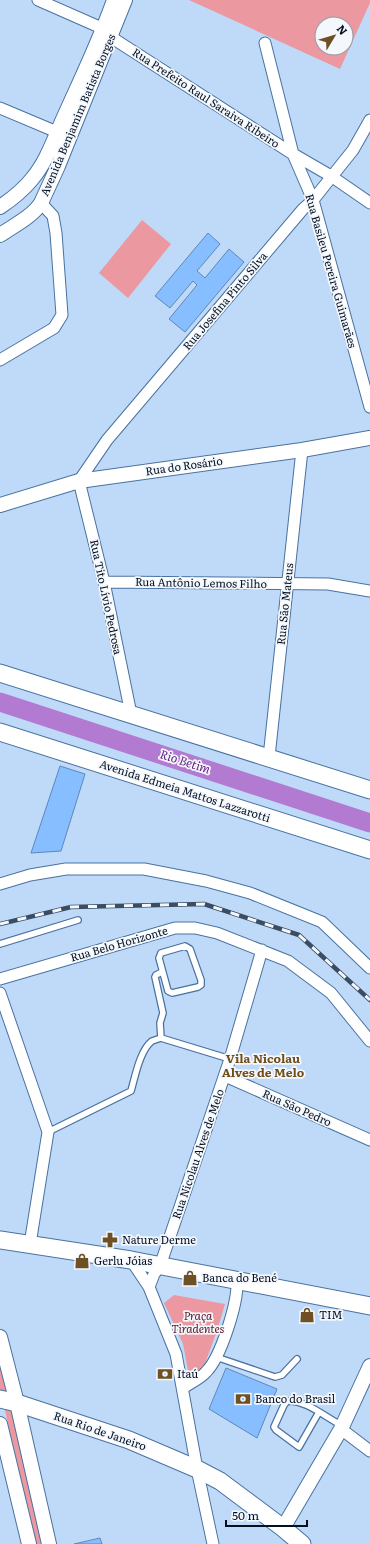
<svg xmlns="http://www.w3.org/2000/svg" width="370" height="1544" font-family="Literata,serif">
  <rect width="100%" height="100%" fill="#bfdaf9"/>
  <path fill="#eb98a1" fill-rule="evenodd" d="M189 0H370V3L340 69ZM322 24H346V48H322Z
    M142 220 171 244 128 298 99 273Z
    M174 1295 225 1304 217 1331 203 1369 196 1374 189 1376 183 1344 164 1303Z
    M0 1361 43 1544H36L0 1389Z"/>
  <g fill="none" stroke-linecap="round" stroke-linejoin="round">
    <path stroke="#b27ad1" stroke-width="19" d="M0 702 370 823"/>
  </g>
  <path fill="#87beff" stroke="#5e88b8" d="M208 233 220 244 197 271 205 278 229 249 244 262 185 332 169 319 197 285 193 281 170 308 155 296Z
    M60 766 85 774 61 851 31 853Z
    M226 1368 277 1389 257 1438 209 1409Z
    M100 1538 102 1544H74Z"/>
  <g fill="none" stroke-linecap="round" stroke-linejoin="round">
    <g stroke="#4972a0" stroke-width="8">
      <path id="service" d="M0 944 78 920
        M185 946 190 949 201 980V985L198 987 172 993 168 991 159 958 161 953Z
        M161 1038 160 1023 163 1013 155 977 156 975 162 972
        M48 1132 131 1091C135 1077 140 1050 152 1041 155 1040 158 1039 161 1038L230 1059
        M216 1357 275 1377 282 1375 297 1359
        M319 1412 299 1447 276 1430 274 1427 284 1405 287 1401C307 1400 326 1418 343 1426"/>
    </g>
    <g stroke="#4972a0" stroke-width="13">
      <path id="minor" d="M38 0 104 29 117 41 293 154 331 176 370 203
        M265 43 293 154 313 200 370 407
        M0 108 57 132
        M0 360 54 328 62 315 56 233 53 216 41 203
        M104 582 328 584 370 591
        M131 714 104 582 79 481 107 440 303 209 313 200 353 150 370 120
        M269 757 302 450
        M0 884 30 875 66 869H144L206 881 250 893 322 922 370 968
        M0 979 175 928H195L217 933 288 961 331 993 370 1041
        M0 993 48 1132 30 1244
        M225 1076 370 1140
        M131 1260 149 1287 176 1354 197 1469 213 1544
        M149 1287 154 1274 160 1266 230 1059 262 950
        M183 1388C190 1383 200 1379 206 1372 221 1357 238 1303 237 1281
        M341 1429 370 1451"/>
    </g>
    <g stroke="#4972a0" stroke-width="16">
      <path id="tertiary" d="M0 207C12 199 23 190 32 179 47 161 54 139 64 117 81 79 100 40 114 0
        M0 235C13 226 32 217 41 203L58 166 125 0
        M0 505 79 481 302 450 370 438
        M0 1337 17 1403 49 1544
        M0 1424 29 1544
        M283 1528 341 1429 370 1366"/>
    </g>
    <g stroke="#4972a0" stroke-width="19">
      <path id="primary" d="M0 673 370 790
        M0 732 370 850
        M0 1240 131 1260 370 1306
        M0 1399 17 1403 129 1440 197 1469 220 1481 283 1528 302 1544"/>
    </g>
    <use href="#service" stroke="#fff" stroke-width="5.5"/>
    <use href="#minor" stroke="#fff" stroke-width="11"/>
    <use href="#tertiary" stroke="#fff" stroke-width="14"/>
    <use href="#primary" stroke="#fff" stroke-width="17"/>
    <g stroke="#3b4d63" stroke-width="4.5">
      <path id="rail" d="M0 924 71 907 204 904 299 935 370 1000"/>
    </g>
    <use href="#rail" stroke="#f4f8fd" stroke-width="3" stroke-dasharray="9" stroke-linecap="butt"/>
  </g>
  <defs>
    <g id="pharmacy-bare" transform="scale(1.2)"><path d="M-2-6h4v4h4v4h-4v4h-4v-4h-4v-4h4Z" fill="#6f5025" stroke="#f4f8fd" stroke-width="2.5" paint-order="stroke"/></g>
    <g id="shop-bare" transform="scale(1.2)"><path d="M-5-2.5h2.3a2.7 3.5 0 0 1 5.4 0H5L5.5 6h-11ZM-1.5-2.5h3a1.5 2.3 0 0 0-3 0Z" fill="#6f5025" stroke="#f4f8fd" stroke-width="2.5" paint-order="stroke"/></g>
    <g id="bank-bare" transform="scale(1.2)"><path d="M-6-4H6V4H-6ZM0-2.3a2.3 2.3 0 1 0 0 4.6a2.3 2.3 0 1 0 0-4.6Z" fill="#6f5025" stroke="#f4f8fd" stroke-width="2.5" paint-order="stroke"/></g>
  </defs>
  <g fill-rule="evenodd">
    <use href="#pharmacy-bare" x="110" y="1240"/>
    <use href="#shop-bare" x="82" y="1261"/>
    <use href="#shop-bare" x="190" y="1278"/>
    <use href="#shop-bare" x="307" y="1315"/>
    <use href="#bank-bare" x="165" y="1374"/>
    <use href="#bank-bare" x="243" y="1399"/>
  </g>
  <g text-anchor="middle" stroke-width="3.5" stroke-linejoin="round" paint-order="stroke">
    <g font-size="11" fill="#031022" stroke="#f4f8fd">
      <text transform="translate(206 98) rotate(33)" y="4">Rua Prefeito Raul Saraiva Ribeiro</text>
      <text transform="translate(78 115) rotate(-67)" y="4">Avenida Benjamim Batista Borges</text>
      <text transform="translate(331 271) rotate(74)" y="4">Rua Basileu Pereira Guimarães</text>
      <text transform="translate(225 301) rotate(-50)" y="4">Rua Josefina Pinto Silva</text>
      <text transform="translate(184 466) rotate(-8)" y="4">Rua do Rosário</text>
      <text transform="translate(201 583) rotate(1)" y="4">Rua Antônio Lemos Filho</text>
      <text transform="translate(106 597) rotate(78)" y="4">Rua Tito Lívio Pedrosa</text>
      <text transform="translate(285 604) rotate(-84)" y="4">Rua São Mateus</text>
      <text transform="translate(185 791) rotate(18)" y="4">Avenida Edmeia Mattos Lazzarotti</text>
      <text transform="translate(119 944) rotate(-16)" y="4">Rua Belo Horizonte</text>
      <text transform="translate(297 1108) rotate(24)" y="4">Rua São Pedro</text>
      <text transform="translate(198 1154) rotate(-71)" y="4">Rua Nicolau Alves de Melo</text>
      <text transform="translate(100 1431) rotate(19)" y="4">Rua Rio de Janeiro</text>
    </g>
    <g font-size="11" fill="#031022" stroke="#f4f8fd" text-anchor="start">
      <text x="122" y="1244">Nature Derme</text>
      <text x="94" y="1265">Gerlu Jóias</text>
      <text x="202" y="1282">Banca do Bené</text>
      <text x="319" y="1319">TIM</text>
      <text x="177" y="1378">Itaú</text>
      <text x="255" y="1403">Banco do Brasil</text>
    </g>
    <g font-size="11" font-style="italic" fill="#5a1624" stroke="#f4f8fd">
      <text x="198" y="1320">Praça<tspan x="198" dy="13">Tiradentes</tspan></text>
    </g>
    <g font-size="12" font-style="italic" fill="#661f86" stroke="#f4f8fd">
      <text transform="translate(185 762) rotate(18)" y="4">Rio Betim</text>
    </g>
    <g font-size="12" font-weight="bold" fill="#704d1b" stroke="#f4f8fd">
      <text x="263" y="1063">Vila Nicolau<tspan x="263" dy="14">Alves de Melo</tspan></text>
    </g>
  </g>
  <g transform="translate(334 36) rotate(52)"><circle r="19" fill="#f4f8fd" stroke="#949ba5"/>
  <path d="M0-3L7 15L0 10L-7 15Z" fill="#6f5025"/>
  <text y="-6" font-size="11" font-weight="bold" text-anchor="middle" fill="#031022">N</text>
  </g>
  <path d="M226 1520v6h81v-6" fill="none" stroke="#031022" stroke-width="2"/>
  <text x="232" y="1520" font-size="12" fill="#031022" stroke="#f4f8fd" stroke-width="3" paint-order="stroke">50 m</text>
</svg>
